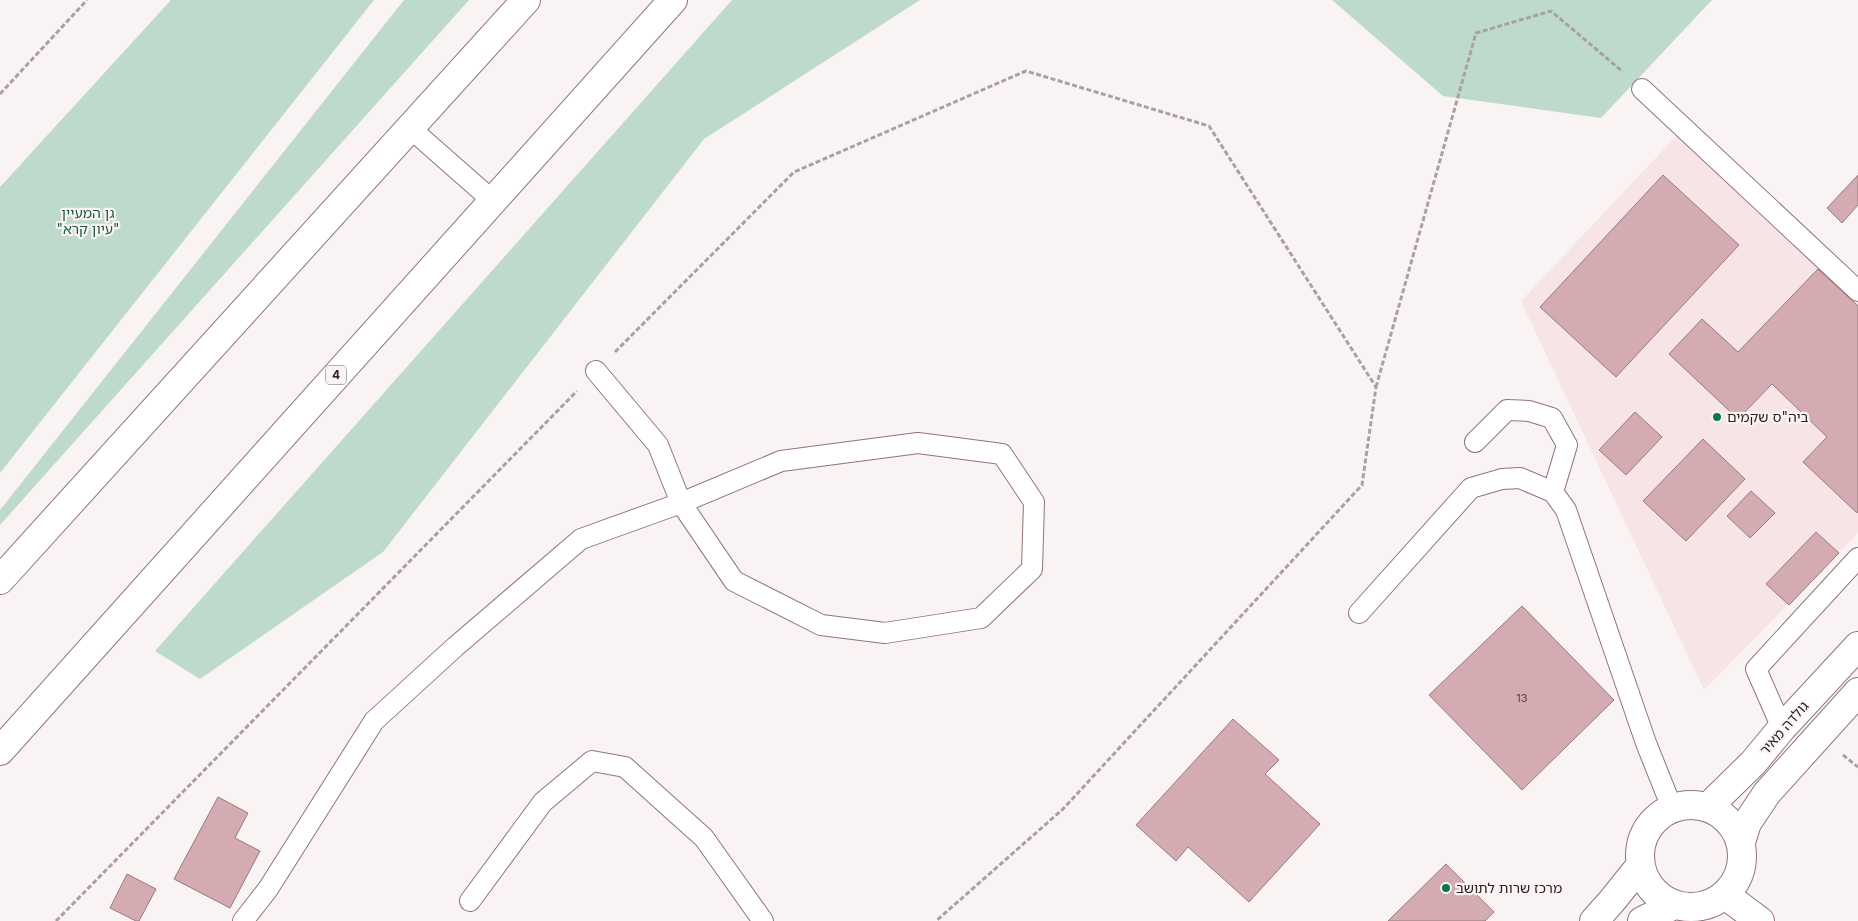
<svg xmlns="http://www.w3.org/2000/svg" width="1858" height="921" font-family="Inter,'Noto Sans Hebrew',sans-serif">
  <rect width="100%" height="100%" fill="#faf3f4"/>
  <path fill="#f6e4e6" d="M1681 131 1858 300V533L1704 690 1521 301Z"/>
  <path fill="#bedacc" d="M171 0H374L0 473V187Z
    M404 0H469L0 525V510Z
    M732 0H920L704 139 383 552 200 679 155 651Z
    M1332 0H1712L1601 118 1443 96Z"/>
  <path fill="#d4abb0" stroke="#987a7e" d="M1663 175 1739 245 1616 377 1540 307Z
    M1858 175V205L1842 223 1827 208Z
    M1818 269 1858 306V511L1857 513 1803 462 1827 437 1772 384 1738 419 1669 354 1702 319 1738 352Z
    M1635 412 1662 437 1626 475 1599 450Z
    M1703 439 1745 479 1686 541 1643 501Z
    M1751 491 1775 513 1750 538 1727 516Z
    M1816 532 1839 553 1789 605 1766 584Z
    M1522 606 1614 700 1522 790 1429 695Z
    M1233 719 1279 760 1265 774 1320 824 1249 902 1188 847 1176 861 1136 825Z
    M218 797 248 813 235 838 260 851 230 908 174 879Z
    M1446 864 1494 912 1485 921H1388Z
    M127 874 156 889 139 921H136L110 908Z"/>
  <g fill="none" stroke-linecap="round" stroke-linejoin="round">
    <g stroke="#927478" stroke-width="22">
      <path id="service" d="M1642 89 1858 291
        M410 128 493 201
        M1475 442 1507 410 1529 411 1552 418 1567 445 1553 492
        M1359 613 1471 488 1502 479 1520 478 1553 492 1566 510 1646 743 1672 808
        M1782 728 1756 669 1858 558
        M470 901 543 802 592 761 625 767 704 838 763 921
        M243 921 268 889 374 721 455 647 581 539 681 503 781 461 918 443 1002 454 1034 502 1032 569 981 618 885 633 821 625 734 581 681 503 658 445 596 371"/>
    </g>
    <g stroke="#927478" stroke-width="30">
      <path id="minor" d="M1725 895 1760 921"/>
    </g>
    <g stroke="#927478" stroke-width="30">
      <path id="tertiary" d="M1640 856a51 51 0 1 1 102 0a51 51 0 1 1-102 0Z
        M1708 807 1753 763 1782 728 1858 646
        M1741 842 1747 823 1767 793 1858 692
        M1594 921 1611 902 1640 866
        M1642 921 1674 905"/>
    </g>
    <g stroke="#927478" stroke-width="30">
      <path id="motorway" d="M0 580 526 0
        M0 751 673 0"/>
    </g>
    <path stroke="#a9a0a1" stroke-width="3" stroke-dasharray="5 2.5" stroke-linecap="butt" d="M0 94 87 0
      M615 352 794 172 1026 71 1209 126 1376 387 1362 485 1063 809 936 921
      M1376 387 1476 33 1551 11 1623 72
      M1843 755 1858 767
      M56 921 577 391"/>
    <use href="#service" stroke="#fff" stroke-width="20"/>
    <use href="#minor" stroke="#fff" stroke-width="28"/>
    <use href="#tertiary" stroke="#fff" stroke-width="28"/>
    <use href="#motorway" stroke="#fff" stroke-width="28"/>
  </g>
  <g fill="#077853" stroke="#faf3f4" stroke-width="2">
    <circle cx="1717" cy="417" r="5"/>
    <circle cx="1446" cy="888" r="5"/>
  </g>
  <g text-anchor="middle" stroke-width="4.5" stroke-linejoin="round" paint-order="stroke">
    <g font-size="11" fill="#574446">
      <text x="1522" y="702">13</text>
    </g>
    <rect fill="#faf3f4" stroke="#6a6061" stroke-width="1" x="326" y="365.5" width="20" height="19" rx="4"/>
    <g font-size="12" font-weight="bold" fill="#2d2122">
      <text x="336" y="379">4</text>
    </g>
    <g font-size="14" fill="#185a40" stroke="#faf3f4">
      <text x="88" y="218">גן המעיין<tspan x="88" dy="16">"עיון קרא"</tspan></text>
    </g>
    <g font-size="14" fill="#2d2122" stroke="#faf3f4" text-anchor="start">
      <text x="1727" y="422">ביה"ס שקמים</text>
      <text x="1456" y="893">מרכז שרות לתושב</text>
    </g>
    <g font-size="14" fill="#2d2122" stroke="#faf3f4">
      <text transform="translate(1784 728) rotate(-49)" y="5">גולדה מאיר</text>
    </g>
  </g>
</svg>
